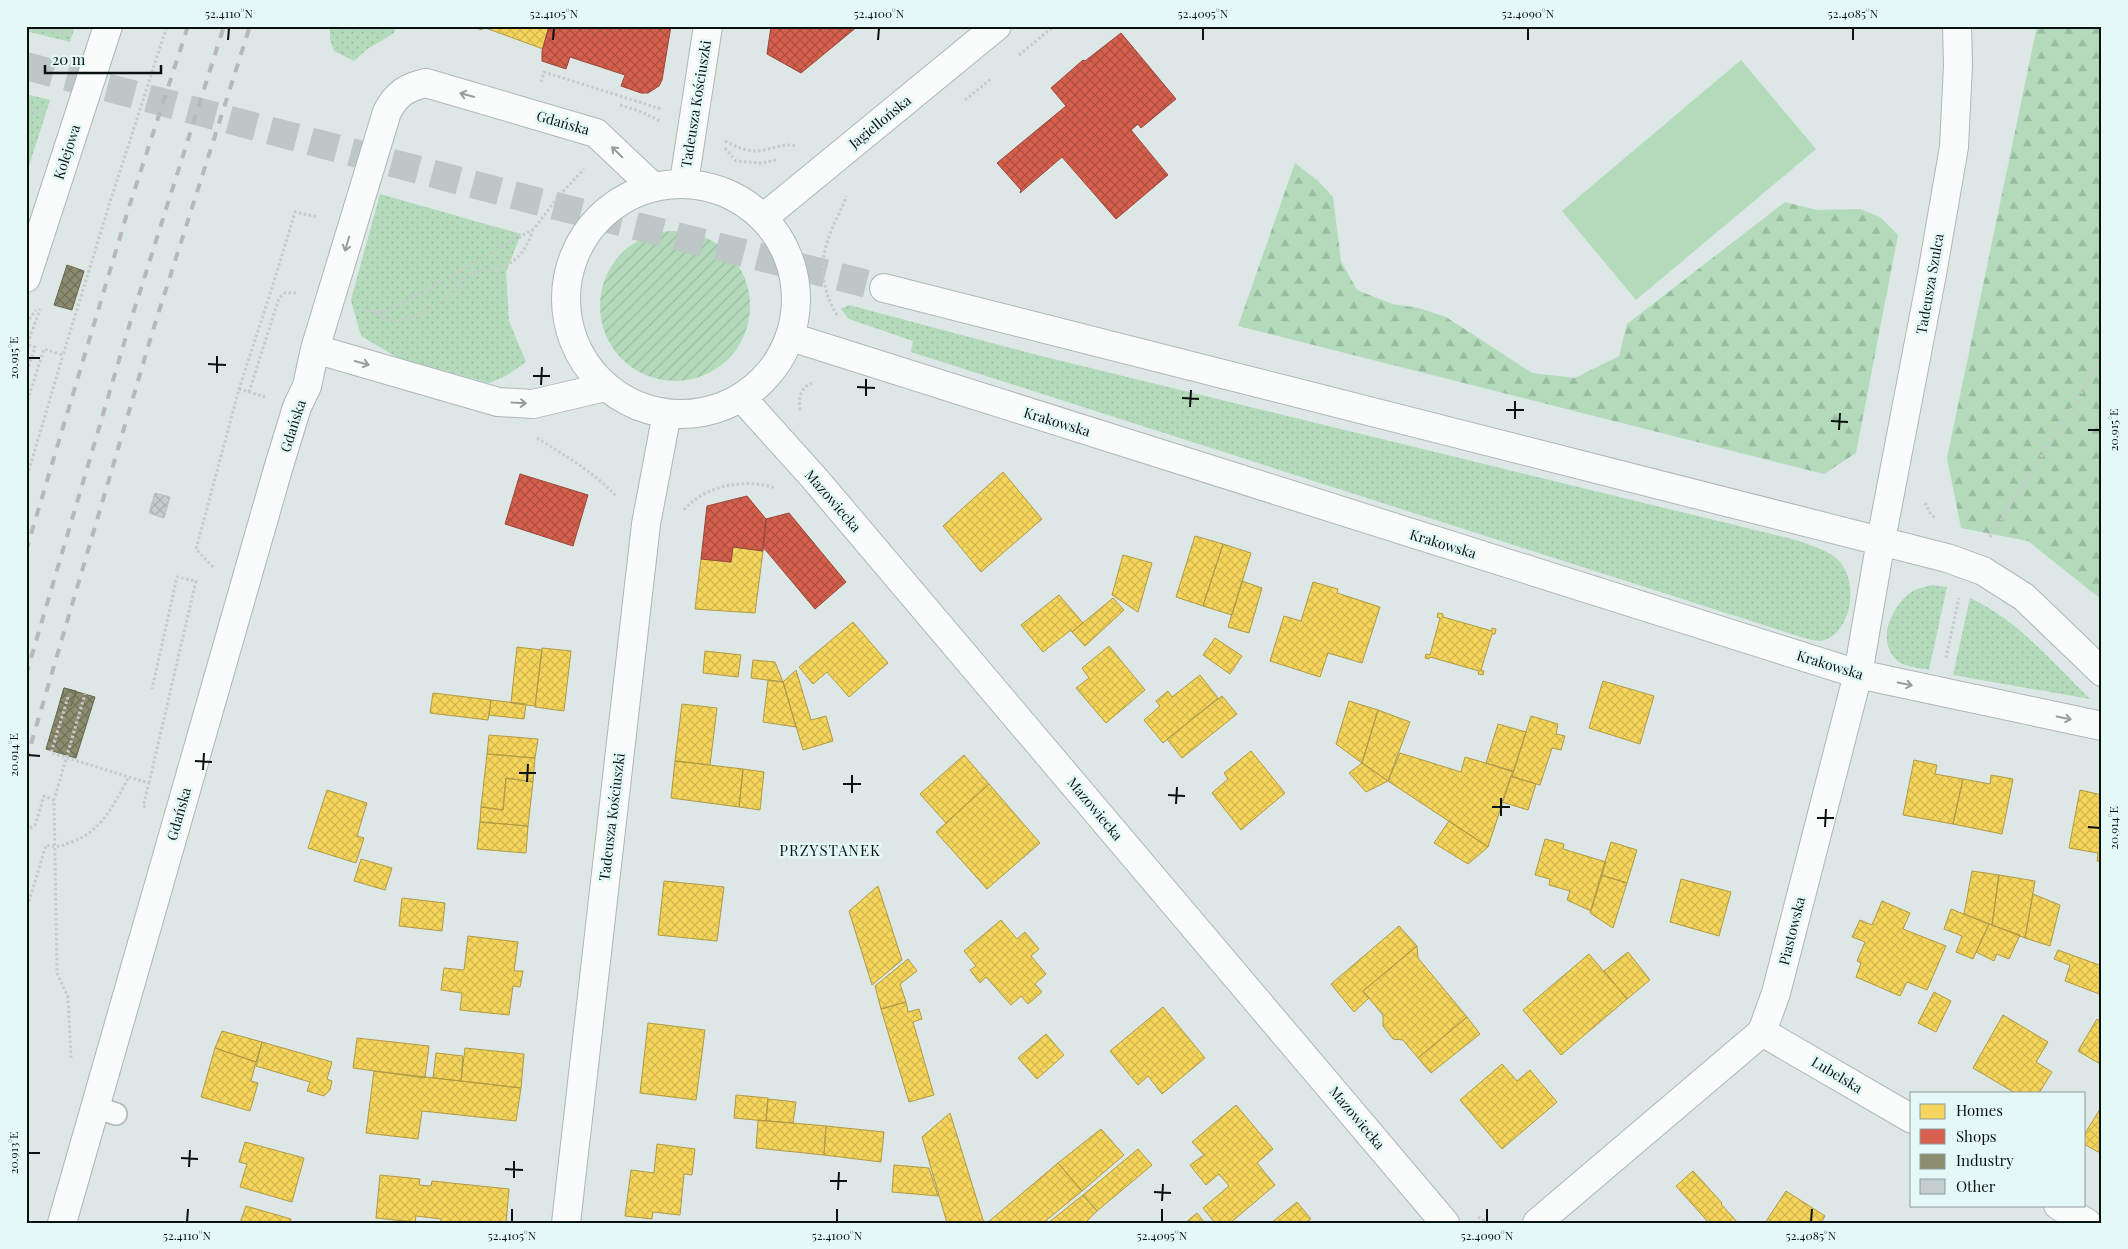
<svg xmlns="http://www.w3.org/2000/svg" width="2128" height="1249" font-family="'Playfair Display',serif">
  <defs>
    <pattern id="grass-dots" width="8" height="8" patternUnits="userSpaceOnUse" patternTransform="scale(1.25)"><rect width="8" height="8" fill="#b3dbbb"/><path d="M2 2h.1M6 6h.1" fill="none" stroke="#99bba0" stroke-width="1.8" stroke-linecap="round"/></pattern>
    <pattern id="forest-firs" width="22" height="20" patternUnits="userSpaceOnUse" patternTransform="scale(1.25)"><rect width="22" height="20" fill="#b3dbbb"/><path d="M5 1l3.5 6h-7zM16 11l3.5 6h-7z" fill="#99bba0"/></pattern>
    <pattern id="garden-furrows" width="10" height="10" patternUnits="userSpaceOnUse" patternTransform="scale(1.25)"><rect width="10" height="10" fill="#b3dbbb"/><path d="M-1 1l2-2M0 10L10 0M9 11l2-2" fill="none" stroke="#99bba0"/></pattern>
    <pattern id="homes-cross-hatch" width="8" height="8" patternUnits="userSpaceOnUse" patternTransform="scale(1.25)"><rect width="8" height="8" fill="#f6d55c"/><path d="M0 0l8 8M0 8l8-8" fill="none" stroke="#d2b64f"/></pattern>
    <pattern id="shops-cross-hatch" width="8" height="8" patternUnits="userSpaceOnUse" patternTransform="scale(1.25)"><rect width="8" height="8" fill="#d6604d"/><path d="M0 0l8 8M0 8l8-8" fill="none" stroke="#ac4e3f"/></pattern>
    <pattern id="industry-cross-hatch" width="8" height="8" patternUnits="userSpaceOnUse" patternTransform="scale(1.25)"><rect width="8" height="8" fill="#8c8c6e"/><path d="M0 0l8 8M0 8l8-8" fill="none" stroke="#717159"/></pattern>
    <pattern id="building-cross-hatch" width="8" height="8" patternUnits="userSpaceOnUse" patternTransform="scale(1.25)"><rect width="8" height="8" fill="#c5cecf"/><path d="M0 0l8 8M0 8l8-8" fill="none" stroke="#a8b0b1"/></pattern>
  </defs>
  <rect width="100%" height="100%" fill="#dce7e6"/>
  <path fill="url(#grass-dots)" d="M26 26H75L70 42 26 31Z
    M330 26H397L394 33 366 50 354 61 334 51 330 40Z
    M26 94 50 100 26 175Z
    M380 194 521 234 506 272 509 321 526 362 506 376 489 383 398 358 361 336 351 300Z
    M849 305 1041 356 1796 540C1812 546 1834 551 1843 566 1858 588 1850 636 1820 641 1814 641 1806 638 1801 637L911 352 913 341 849 319 841 309Z
    M1932 585 1947 587 1929 670C1921 668 1906 667 1899 662 1874 643 1892 604 1913 591 1918 588 1926 587 1932 585Z
    M1970 598C2018 620 2053 663 2090 699L1953 675Z"/>
  <path fill="url(#forest-firs)" d="M2037 26H2102V600L2028 541 1961 528 1947 458Z
    M1295 163 1318 181 1333 197 1341 261 1357 290 1392 304 1419 308 1446 317 1532 373 1575 378 1619 356 1627 324 1785 202 1817 210 1860 209 1880 217 1898 235 1856 453 1824 474 1238 326Z"/>
  <path fill="url(#garden-furrows)" d="M600 306a75 75 0 1 1 150 0a75 75 0 1 1-150 0Z"/>
  <path fill="#b3dbbb" d="M1741 60 1816 149 1636 300 1562 211Z"/>
  <path fill="url(#homes-cross-hatch)" stroke="#af9a46" d="M471 26H549L543 49 483 27 482 30Z
    M1003 472 1042 519 981 572 943 526Z
    M1195 536 1223 544 1203 606 1176 597Z
    M1223 544 1251 553 1232 615 1203 606Z
    M733 547 763 551 755 613 695 609 701 559 731 562Z
    M1123 555 1152 563 1138 612 1112 595Z
    M1242 581 1262 588 1249 633 1228 627Z
    M1313 582 1338 589 1337 593 1380 607 1362 663 1328 653 1320 677 1270 661 1284 616 1301 621Z
    M1059 595 1083 623 1072 632 1071 630 1043 652 1021 625Z
    M1113 598 1124 610 1085 646 1072 632Z
    M1438 613 1443 614V617L1492 631V628L1496 629 1495 634H1492L1481 670 1484 671 1483 675 1478 674 1479 671 1430 657 1429 659 1425 658 1426 654 1430 655 1440 618 1437 617Z
    M853 622 888 663 849 697 827 672 813 684 799 667Z
    M1215 638 1242 656 1230 674 1203 655Z
    M1109 646 1145 690 1106 723 1076 688 1089 678 1082 668Z
    M517 647 542 650 535 706 511 703Z
    M542 648 571 651 564 711 535 707Z
    M705 651 741 655 738 677 703 673Z
    M753 660 775 662 783 682 751 678Z
    M796 670 811 720 826 716 833 741 803 750 783 682Z
    M1200 675 1218 698 1163 743 1144 720 1160 706 1156 701 1168 691 1172 697Z
    M768 680 783 682 796 727 763 722Z
    M1603 681 1654 696 1640 744 1589 728Z
    M433 693 491 700 488 720 430 713Z
    M1222 696 1237 714 1182 758 1167 739Z
    M491 700 526 704 524 719 489 715Z
    M1349 701 1378 710 1362 763 1336 744Z
    M682 704 717 708 710 765 675 761Z
    M1378 710 1410 722 1388 781 1362 763Z
    M1531 716 1558 724 1556 734 1565 736 1561 750 1552 748 1540 785 1512 777Z
    M1498 724 1526 732 1513 772 1486 763Z
    M489 735 538 739 535 758 487 754Z
    M1251 751 1285 793 1241 830 1212 793 1228 779 1224 773Z
    M1400 753 1461 772 1465 757 1513 771 1488 847 1388 781Z
    M487 754 535 758 533 782 506 778 503 810 481 807Z
    M964 755 989 784 946 823 920 794Z
    M1914 760 1937 765 1935 774 1963 779 1953 824 1903 815Z
    M675 761 743 769 739 807 671 798Z
    M1362 763 1388 781 1366 792 1349 773Z
    M743 769 764 772 760 810 739 807Z
    M1991 775 2013 779 2002 834 1953 824 1963 779 1990 784Z
    M1511 776 1536 784 1528 810 1502 802Z
    M506 778 533 782 528 826 480 822 481 807 503 810Z
    M989 784 1040 843 987 889 936 832Z
    M327 790 367 803 357 836 364 838 356 863 308 848Z
    M2080 790 2102 795V862L2097 861 2098 853 2069 848Z
    M1449 821 1488 847 1468 864 1434 843Z
    M480 822 528 826 526 853 477 849Z
    M1545 839 1564 844 1563 849 1606 862 1591 911 1567 900 1570 891 1549 885 1550 879 1535 875Z
    M1611 842 1637 850 1627 883 1601 875Z
    M361 859 392 868 385 890 354 881Z
    M1972 871 1999 875 1992 925 1964 914Z
    M1601 875 1627 883 1613 928 1590 913Z
    M1999 875 2035 881 2025 938 1992 925Z
    M1681 879 1731 892 1719 936 1670 922Z
    M664 881 724 887 717 941 658 935Z
    M878 886 902 960 872 985 849 911Z
    M2033 894 2060 905 2050 946 2025 938Z
    M402 898 445 903 442 931 399 926Z
    M1882 901 1910 913 1903 929 1946 946 1927 990 1907 982 1900 996 1856 977 1861 963 1857 961 1865 942 1852 937 1860 920 1872 925Z
    M1951 909 1989 924 1973 959 1956 952 1962 936 1944 929Z
    M1001 920 1017 939 1025 932 1039 949 1031 956 1046 974 1035 984 1042 992 1028 1004 1021 996 1011 1005 986 977 980 983 970 970 976 966 964 951Z
    M1989 924 2020 935 2009 959 1997 954 1994 961 1976 952Z
    M1399 926 1417 946 1363 991 1369 998 1354 1012 1331 984Z
    M468 936 518 942 514 971H523L520 987 513 986 509 1015 460 1010 462 993 441 990 444 968 464 970Z
    M1417 946 1418 958 1467 1017 1418 1058 1403 1040 1393 1039 1383 1026V1015L1363 991Z
    M2058 950 2102 966V995L2065 981 2070 965 2054 959Z
    M1628 952 1650 980 1627 999 1604 971Z
    M1589 954 1627 999 1561 1055 1523 1010Z
    M908 959 917 971 900 984 906 1002 881 1009 875 986Z
    M1934 992 1951 1001 1936 1032 1918 1023Z
    M906 1002 908 1012 919 1009 922 1019 913 1022 934 1095 909 1102 881 1009Z
    M1163 1007 1205 1058 1162 1094 1148 1076 1138 1085 1110 1051Z
    M2003 1015 2048 1042 2036 1062 2052 1072 2039 1093H2015L1973 1068Z
    M1467 1017 1480 1034 1431 1073 1418 1058Z
    M2097 1019 2102 1022V1065L2078 1051Z
    M648 1023 705 1030 696 1100 640 1093Z
    M222 1031 262 1042 256 1062 215 1048Z
    M1046 1034 1064 1055 1037 1079 1018 1058Z
    M357 1038 429 1046 425 1078 353 1068Z
    M262 1042 332 1062 327 1079 332 1081 330 1090 324 1096 307 1091 310 1082 256 1066Z
    M215 1048 256 1062 251 1081 258 1083 250 1111 201 1097Z
    M465 1048 524 1054 521 1088 461 1081Z
    M436 1053 463 1056 461 1081 433 1078Z
    M1502 1064 1517 1081 1530 1070 1557 1102 1502 1149 1460 1100Z
    M374 1071 521 1088 516 1121 422 1111 418 1139 366 1133Z
    M736 1095 768 1098 766 1121 734 1118Z
    M768 1099 796 1102 793 1123 766 1121Z
    M1236 1105 1273 1149 1257 1163 1275 1185 1230 1223H1215L1203 1208 1229 1186 1219 1174 1206 1185 1190 1165 1204 1155 1192 1142Z
    M2102 1106V1154L2084 1144V1135Z
    M950 1113 984 1223H947L922 1137Z
    M758 1120 826 1126 824 1155 756 1148Z
    M826 1126 884 1132 881 1162 824 1155Z
    M1101 1129 1124 1155 1082 1191 1058 1163Z
    M245 1142 304 1158 292 1202 240 1187 247 1164 239 1162Z
    M657 1144 695 1149 692 1175 684 1174 680 1215 653 1212 652 1219 625 1216 631 1170 654 1173Z
    M1138 1149 1152 1165 1097 1211 1083 1195Z
    M1058 1163 1082 1191 1043 1223H987Z
    M894 1165 929 1168 938 1196 892 1192Z
    M1693 1171 1722 1203 1721 1204 1738 1223H1709L1676 1186Z
    M380 1175 420 1179 419 1185 431 1186 432 1181 509 1189 506 1223H441V1219L416 1216 415 1222 376 1218Z
    M1786 1191 1825 1216 1821 1223H1765Z
    M1083 1195 1097 1211 1085 1223H1048Z
    M1297 1202 1311 1219 1305 1223H1271Z
    M246 1206 291 1219 290 1223H240Z
    M1197 1213 1205 1223H1185Z"/>
  <path fill="url(#shops-cross-hatch)" stroke="#99483b" d="M549 26H671L662 80 659 86 648 93H641L621 86 625 75 570 57 566 69 542 61V51Z
    M771 26H858L801 73 767 54Z
    M1121 33 1176 99 1141 128 1138 124 1131 130 1168 175 1116 219 1062 157 1020 193 1021 190 997 163 1066 106 1051 88 1083 60 1085 61Z
    M520 474 588 495 573 546 505 524Z
    M747 496 766 519 763 551 733 547 731 562 701 559 707 506Z
    M789 513 846 582 815 609 763 547 766 519Z"/>
  <path fill="url(#industry-cross-hatch)" stroke="#656752" d="M67 265 84 271 72 310 54 305Z
    M64 688 95 697 76 758 46 749Z
    M64 688 76 691 71 706 60 702Z"/>
  <path fill="url(#building-cross-hatch)" stroke="#b8c1c1" d="M155 493 170 497 164 518 149 513Z"/>
  <g fill="none" stroke-linecap="round" stroke-linejoin="round">
    <path stroke="#bcc7c6" stroke-width="28" stroke-dasharray="28 14" stroke-linecap="butt" d="M26 66 540 202 884 288"/>
    <g stroke="#aeb7b6" stroke-width="24">
      <path id="lane" d="M95 1107 116 1114"/>
    </g>
    <g stroke="#aeb7b6" stroke-width="30">
      <path id="street" d="M684 182 708 26
        M26 278 108 26
        M791 337 1858 674 2102 726
        M315 349 498 402 533 404 605 387
        M742 398 815 479 1445 1223
        M1762 1032 1912 1119
        M2058 1205 2087 1223
        M62 1223 278 469 297 407 307 386 315 349 387 112C396 94 407 87 426 83L596 133 652 186
        M1537 1223 1762 1032 1776 993 1858 674 1881 540 1932 274 1954 147 1958 65 1957 26"/>
    </g>
    <g stroke="#aeb7b6" stroke-width="30">
      <path id="secondary" d="M566 299a115 115 0 1 1 230 0a115 115 0 1 1-230 0Z
        M763 218 997 26
        M884 288 1947 558 1983 571 2024 597 2102 672
        M566 1223 646 524 667 413"/>
    </g>
    <path stroke="#c8cbcb" stroke-width="3" stroke-dasharray="2.5 2.5" stroke-linecap="butt" d="M27 26 69 34
      M1019 55 1054 26
      M541 82 544 72 661 109
      M965 100 991 79
      M620 105 642 112 660 121
      M26 110 43 113
      M725 141C735 146 745 151 756 151 770 151 782 142 796 146
      M725 148 736 161 761 163 776 160
      M363 309 377 312 387 311 534 229 557 198 584 169
      M375 312C379 315 384 319 388 320 406 326 442 304 454 291 459 287 461 279 466 276 474 270 482 271 492 269 515 266 526 251 533 230
      M837 315C820 287 819 259 832 229 836 218 843 208 846 196
      M26 323 36 310
      M26 348 40 309
      M26 376 35 347 27 345
      M239 389 265 397
      M249 392 279 298 285 293H296
      M26 405 44 349 63 355 110 202 167 26
      M800 410C798 396 801 386 815 382
      M537 438C565 456 593 471 616 496
      M26 480 63 355
      M1925 503 1930 513 1935 518
      M684 510C705 485 745 478 775 488
      M1990 537 2102 360
      M213 567 196 549 239 389 273 285 295 212 318 217
      M1946 658 1959 598
      M68 697 51 753 149 783 143 806 146 807
      M149 783 196 581 177 577 152 689
      M26 831 35 825 44 796 54 800
      M26 911 46 845C56 848 61 846 72 842 102 831 114 804 129 777
      M71 1058 68 997 57 973 54 800 85 694
      M1478 1217 1488 1223"/>
    <use href="#lane" stroke="#fafbfb" stroke-width="21"/>
    <use href="#street" stroke="#fafbfb" stroke-width="28"/>
    <use href="#secondary" stroke="#fafbfb" stroke-width="28"/>
    <path stroke="#b6b9b9" stroke-width="4" stroke-dasharray="9 9" stroke-linecap="butt" d="M26 551 129 207 188 26
      M26 675 130 323 224 26
      M26 761 153 330 250 26"/>
  </g>
  <defs><path id="oneway-shaft" d="M-6 0H5M1.5-3L5.5 0L1.5 3" fill="none" stroke-width="1.6" stroke-linecap="round" stroke-linejoin="round" transform="scale(1.25)"/></defs>
  <g stroke="#9a9d9d">
    <use href="#oneway-shaft" transform="translate(467 95) rotate(-164)"/>
    <use href="#oneway-shaft" transform="translate(617 152) rotate(-136)"/>
    <use href="#oneway-shaft" transform="translate(347 244) rotate(107)"/>
    <use href="#oneway-shaft" transform="translate(362 363) rotate(16)"/>
    <use href="#oneway-shaft" transform="translate(519 403) rotate(3)"/>
    <use href="#oneway-shaft" transform="translate(1905 684) rotate(12)"/>
    <use href="#oneway-shaft" transform="translate(2064 718) rotate(12)"/>
  </g>
  <path fill="none" stroke="#0a1111" stroke-width="2" d="M228 40 229 28M553 40 554 28M878 40 879 28M1203 40V28M1528 40V28M1853 40V28M28 358H40M208 364 226 365M217 373V356M533 376H550M541 385 542 367M857 387 875 388M866 396V379M1182 398 1199 399M1190 407 1191 390M1506 410H1524M1515 419V401M1831 421 1848 422M1839 430 1840 413M2088 430H2100M28 755 40 756M195 761 212 762M203 770 204 753M519 773H536M527 782 528 764M843 784H861M852 793V775M1168 795 1185 796M1176 804 1177 787M1492 807H1510M1501 816V798M1817 818H1834M1825 827 1826 809M2088 827 2100 828M28 1153H40M181 1158 198 1159M189 1167 190 1150M505 1169 523 1170M514 1178V1161M830 1181H847M838 1190 839 1172M1154 1192 1171 1193M1162 1201 1163 1184M187 1222 188 1209M512 1222V1209M837 1222V1209M1162 1222V1209M1487 1222V1209M1811 1222 1812 1209"/>
  <g text-anchor="middle" stroke-width="5" stroke-linejoin="round" paint-order="stroke">
    <g font-size="14" fill="#0a1111" stroke="#e4f9f7">
      <text transform="translate(696 104) rotate(-81)" y="5">Tadeusza Kościuszki</text>
      <text transform="translate(880 122) rotate(-39)" y="5">Jagiellońska</text>
      <text transform="translate(563 123) rotate(16)" y="5">Gdańska</text>
      <text transform="translate(67 152) rotate(-72)" y="5">Kolejowa</text>
      <text transform="translate(1930 284) rotate(-80)" y="5">Tadeusza Szulca</text>
      <text transform="translate(1057 422) rotate(17)" y="5">Krakowska</text>
      <text transform="translate(293 426) rotate(-72)" y="5">Gdańska</text>
      <text transform="translate(833 501) rotate(49)" y="5">Mazowiecka</text>
      <text transform="translate(1443 544) rotate(17)" y="5">Krakowska</text>
      <text transform="translate(1830 665) rotate(17)" y="5">Krakowska</text>
      <text transform="translate(1095 809) rotate(50)" y="5">Mazowiecka</text>
      <text transform="translate(179 814) rotate(-74)" y="5">Gdańska</text>
      <text transform="translate(612 817) rotate(-83)" y="5">Tadeusza Kościuszki</text>
      <text transform="translate(1792 931) rotate(-76)" y="5">Piastowska</text>
      <text transform="translate(1837 1075) rotate(31)" y="5">Lubelska</text>
      <text transform="translate(1357 1118) rotate(50)" y="5">Mazowiecka</text>
    </g>
    <g font-size="15" letter-spacing="1" fill="#0a1111" stroke="#e4f9f7">
      <text x="830" y="856">PRZYSTANEK</text>
    </g>
  </g>
  <rect width="2128" height="1249" fill="none" stroke="#e4f9f7" stroke-width="55"/>
  <rect x="1910" y="1092" width="175" height="115" fill="#e4f9f7" stroke="#8d9c9b"/>
  <rect x="1920" y="1104" width="25" height="15" fill="#f6d55c" stroke="#8d9c9b"/>
  <text x="1956" y="1116" font-size="15" fill="#0a1111">Homes</text>
  <rect x="1920" y="1129" width="25" height="15" fill="#d6604d" stroke="#8d9c9b"/>
  <text x="1956" y="1142" font-size="15" fill="#0a1111">Shops</text>
  <rect x="1920" y="1154" width="25" height="15" fill="#8c8c6e" stroke="#8d9c9b"/>
  <text x="1956" y="1166" font-size="15" fill="#0a1111">Industry</text>
  <rect x="1920" y="1179" width="25" height="15" fill="#c5cecf" stroke="#8d9c9b"/>
  <text x="1956" y="1192" font-size="15" fill="#0a1111">Other</text>
  <path d="M45 65v8h116v-8" fill="none" stroke="#0a1111" stroke-width="2.5"/>
  <text x="52" y="65" font-size="15" fill="#0a1111" stroke="#e4f9f7" stroke-width="4" paint-order="stroke">20 m</text>
  <rect x="28" y="28" width="2072" height="1194" fill="none" stroke="#0a1111" stroke-width="2"/>
  <g font-size="12" text-anchor="middle" fill="#0a1111">
    <text x="229" y="18">52.4110°N</text>
    <text x="554" y="18">52.4105°N</text>
    <text x="879" y="18">52.4100°N</text>
    <text x="1203" y="18">52.4095°N</text>
    <text x="1528" y="18">52.4090°N</text>
    <text x="1853" y="18">52.4085°N</text>
    <text transform="translate(14 358) rotate(-90)" y="4">20.915°E</text>
    <text transform="translate(2114 430) rotate(-90)" y="4">20.915°E</text>
    <text transform="translate(14 755) rotate(-90)" y="4">20.914°E</text>
    <text transform="translate(2114 828) rotate(-90)" y="4">20.914°E</text>
    <text transform="translate(14 1153) rotate(-90)" y="4">20.913°E</text>
    <text x="187" y="1240">52.4110°N</text>
    <text x="512" y="1240">52.4105°N</text>
    <text x="837" y="1240">52.4100°N</text>
    <text x="1162" y="1240">52.4095°N</text>
    <text x="1487" y="1240">52.4090°N</text>
    <text x="1811" y="1240">52.4085°N</text>
  </g>
</svg>
